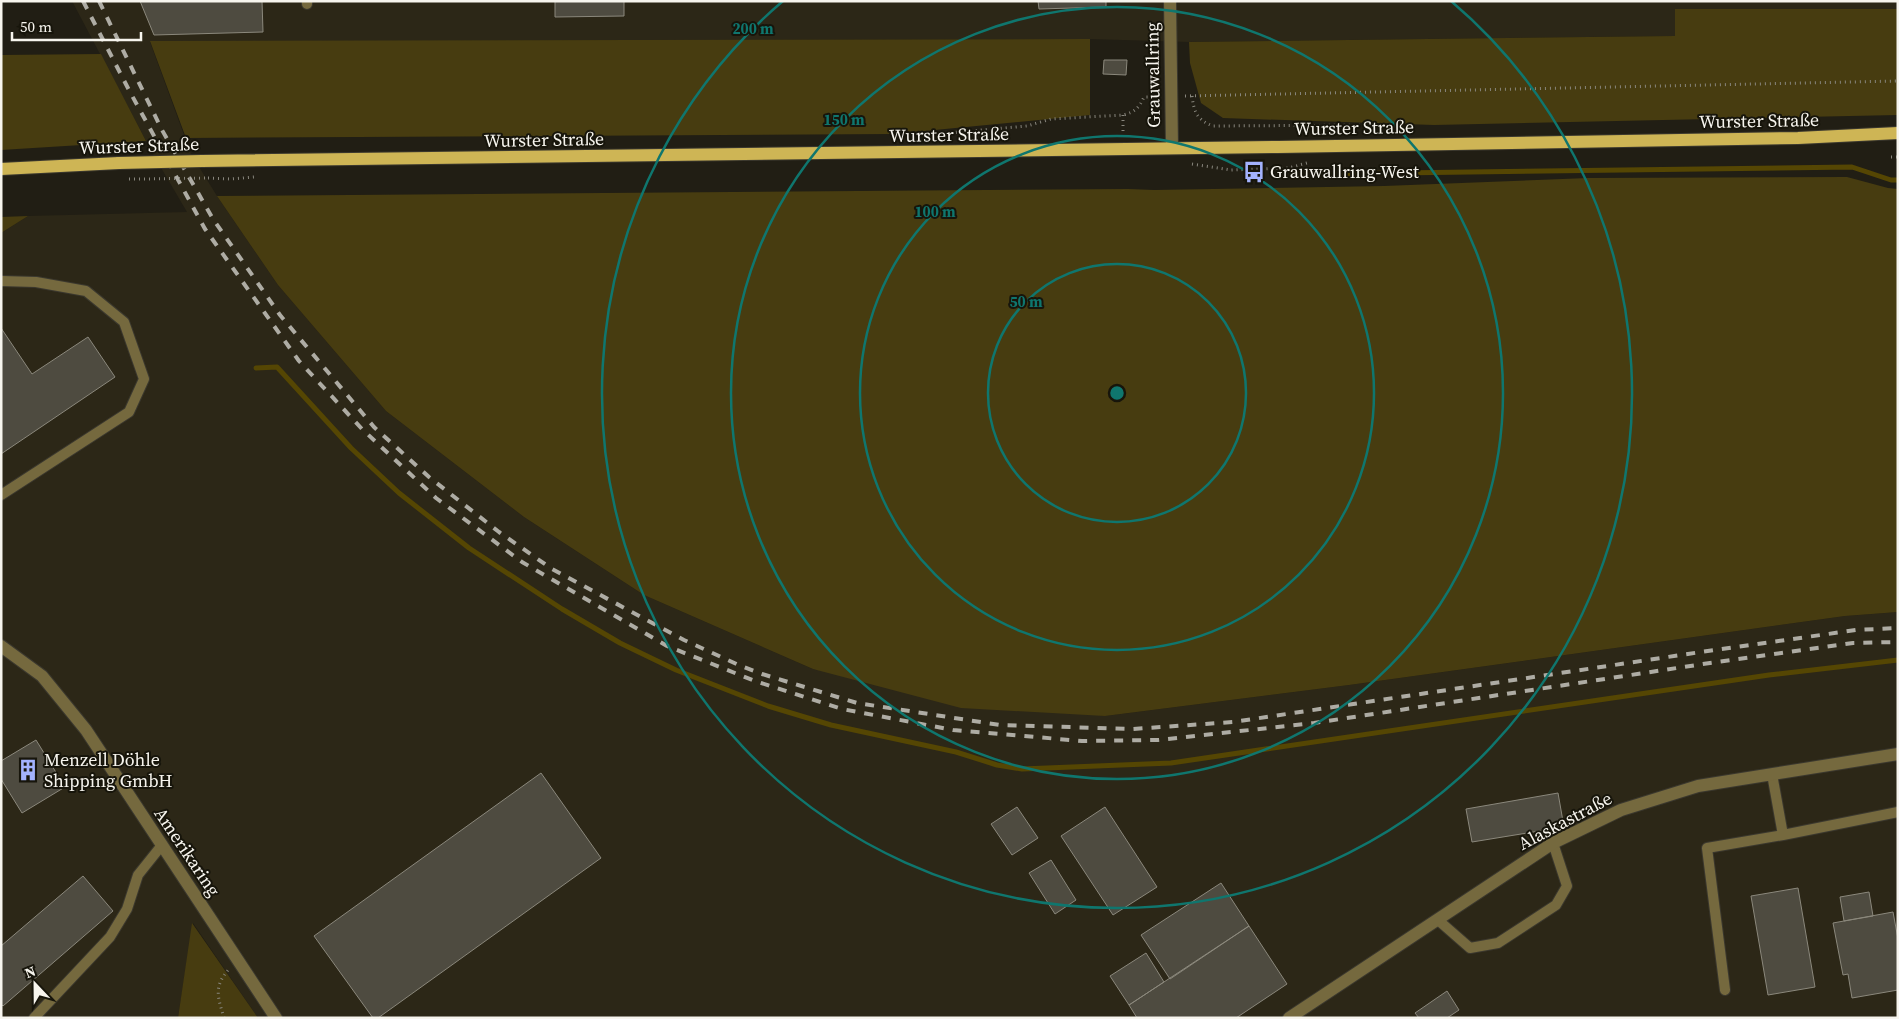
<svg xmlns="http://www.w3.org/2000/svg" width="1899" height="1019" font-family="'Source Serif 4',serif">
  <rect width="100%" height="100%" fill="#211e14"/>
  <path fill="#2c2717" d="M72 1H1898V9H1675V36L1189 42 1090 39 150 42 191 154 217 196 278 285 386 411 524 517 644 595 813 669 1105 716 1349 685 1845 616 1898 612V1018H258L193 923 178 1018H1V233L28 216 187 212 153 154Z"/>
  <path fill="#473c10" d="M1675 9H1898V115L1434 125 1223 118 1201 103 1190 63 1189 42 1675 36Z
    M1090 39V115L893 134 186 138 150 41Z
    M101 54 146 141 1 150V55Z
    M1847 177 1888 188 1898 189V612L1845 616 1349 685 1105 716 961 708 813 669 644 595 524 517 386 411 278 285 217 196 1128 189 1154 190 1384 186 1588 178Z
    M28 216 1 233V217Z
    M192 923 258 1018H178Z"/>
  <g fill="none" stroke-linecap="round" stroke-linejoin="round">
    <path stroke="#554603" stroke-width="5" d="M1322 174 1852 167 1891 180H1898
      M256 368 277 367 351 448 399 493 469 548 562 609 620 643 676 670 768 706 831 725 956 752 997 765 1022 769 1171 763 1769 675 1898 660"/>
  </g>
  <path fill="#4e4b40" stroke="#8b887c" d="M140 1H262L263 32 154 35Z
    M555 1H624V16L555 17Z
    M1038 1H1106V7L1039 9Z
    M1104 60H1127L1126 75 1103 74Z
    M1 328 32 374 88 337 115 377 1 454Z
    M36 740 65 787 22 813 1 779V761Z
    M541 773 601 858 378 1018H373L314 936Z
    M1558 793 1564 827 1472 842 1466 809Z
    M1017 807 1038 838 1012 855 991 824Z
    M1105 807 1157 887 1113 915 1061 836Z
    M1051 860 1076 900 1055 914 1029 873Z
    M83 876 113 911 3 1006 1 1004V946Z
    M1221 883 1249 926 1170 979 1141 935Z
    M1798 888 1815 987 1768 995 1751 896Z
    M1869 892 1873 916 1844 921 1840 897Z
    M1893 912 1898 939V990L1852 998 1848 974 1843 975 1833 923Z
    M1249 926 1287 984 1236 1018H1137L1129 1005Z
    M1146 953 1164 982 1129 1005 1110 976Z
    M1447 991 1459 1010 1447 1018H1419L1415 1013Z"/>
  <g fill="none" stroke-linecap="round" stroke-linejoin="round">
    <g stroke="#3b382e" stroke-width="12">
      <path id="lane" d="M307 4V1
        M1 281 36 282 86 291 124 322 144 379 129 412 1 495
        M1783 835 1898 812
        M1438 920 1470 948 1498 943 1556 905 1567 886 1553 843
        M1725 990 1707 848 1783 835 1772 774
        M34 1018 110 937 127 909 138 875 162 845"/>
    </g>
    <g stroke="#3b382e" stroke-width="14">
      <path id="street" d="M1170 1 1172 148
        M1 646 42 676 86 730 276 1018
        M1289 1018 1553 843 1621 810 1698 786 1898 754"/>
    </g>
    <g stroke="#3b382e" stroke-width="14">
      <path id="primary" d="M202 161 1278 147 1798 138 1898 133
        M1 169 119 163"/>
    </g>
    <path stroke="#88867d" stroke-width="3" stroke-dasharray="1 4" stroke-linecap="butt" d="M1185 96 1898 81
      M1192 96C1194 112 1197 120 1213 126L1385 125 1409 129
      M1123 115V135
      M926 135 1027 126 1051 119 1123 115C1135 112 1139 108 1144 97H1159
      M1891 157H1898
      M1192 164 1231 170 1288 168 1307 163
      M208 178 231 179 254 177
      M129 179H144
      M224 1018C218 997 213 987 229 969"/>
    <use href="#lane" stroke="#75693e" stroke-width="10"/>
    <use href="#street" stroke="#75693e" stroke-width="12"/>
    <use href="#primary" stroke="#ceb555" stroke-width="12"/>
    <path stroke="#aeaca4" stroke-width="4" stroke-dasharray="9 9" stroke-linecap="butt" d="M83 1 130 92 205 229 299 361 362 429 436 498 522 562 667 646 755 681 842 709 953 730 1082 741 1158 740 1314 723 1710 663 1853 643 1898 642
      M99 1 162 130 213 219 280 315 374 427 429 477 499 532 552 569 684 640 741 666 762 674 857 703 1000 725 1133 729 1233 722 1701 652 1856 630 1898 628"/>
    <g stroke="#3b382e" stroke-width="14" stroke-linecap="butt">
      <path id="primary-bridge" d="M119 163 202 161"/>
    </g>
    <path stroke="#88867d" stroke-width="3" stroke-dasharray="1 4" stroke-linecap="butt" d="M144 179 208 178"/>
    <use href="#primary-bridge" stroke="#ceb555" stroke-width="12"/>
  </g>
  <g fill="none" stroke="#0f766e" stroke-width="2.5">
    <circle cx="1117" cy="393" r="129"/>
    <circle cx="1117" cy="393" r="257"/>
    <circle cx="1117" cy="393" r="386"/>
    <path d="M1451 1A515 515 0 1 1 783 1"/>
  </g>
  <defs>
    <g id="bus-bare" transform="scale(1.725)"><path d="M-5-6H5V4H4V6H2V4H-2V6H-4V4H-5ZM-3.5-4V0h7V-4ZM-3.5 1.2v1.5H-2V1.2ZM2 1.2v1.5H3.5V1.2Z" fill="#a3b2fd" stroke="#17150b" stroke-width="2.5" paint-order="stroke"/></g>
    <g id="building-bare" transform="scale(1.725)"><path d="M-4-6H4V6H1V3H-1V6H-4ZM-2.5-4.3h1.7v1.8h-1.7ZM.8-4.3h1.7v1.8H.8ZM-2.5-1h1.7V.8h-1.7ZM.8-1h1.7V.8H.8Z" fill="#a3b2fd" stroke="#17150b" stroke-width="2.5" paint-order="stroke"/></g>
  </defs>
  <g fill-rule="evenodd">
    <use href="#bus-bare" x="1254" y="172"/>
    <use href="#building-bare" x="28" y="770"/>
  </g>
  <g text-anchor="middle" stroke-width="4" stroke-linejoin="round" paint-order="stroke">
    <g font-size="18" fill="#f7f5ee" stroke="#17150b">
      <text transform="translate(1153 75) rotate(-91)" y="6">Grauwallring</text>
      <text transform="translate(1759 121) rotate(-1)" y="6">Wurster Straße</text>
      <text transform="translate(1354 128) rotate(-1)" y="6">Wurster Straße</text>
      <text transform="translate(949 135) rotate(-1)" y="6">Wurster Straße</text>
      <text transform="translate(544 140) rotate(-1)" y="6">Wurster Straße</text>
      <text transform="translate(139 146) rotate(-2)" y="6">Wurster Straße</text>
      <text transform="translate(1565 821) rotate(-28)" y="6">Alaskastraße</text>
      <text transform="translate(187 852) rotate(56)" y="6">Amerikaring</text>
    </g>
    <g font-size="18" fill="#f7f5ee" stroke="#17150b" text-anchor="start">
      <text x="1270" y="178">Grauwallring-West</text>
      <text x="44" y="766">Menzell Döhle<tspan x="44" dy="21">Shipping GmbH</tspan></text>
    </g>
  </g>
  <circle cx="1117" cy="393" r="8" fill="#0f766e" stroke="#17150b" stroke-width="2.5"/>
  <g font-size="15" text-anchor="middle" font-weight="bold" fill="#0f766e" stroke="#17150b" stroke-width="4" stroke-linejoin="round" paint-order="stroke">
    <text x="753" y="34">200 m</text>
    <text x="844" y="125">150 m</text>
    <text x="935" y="217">100 m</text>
    <text x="1026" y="307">50 m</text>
  </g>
  <rect width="1899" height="1019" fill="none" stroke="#f7f5ee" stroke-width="5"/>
  <g transform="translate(35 984) rotate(338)" stroke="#17150b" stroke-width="4" paint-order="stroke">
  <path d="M0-4L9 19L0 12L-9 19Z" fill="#f7f5ee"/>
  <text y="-8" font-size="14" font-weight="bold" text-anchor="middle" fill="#f7f5ee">N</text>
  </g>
  <path d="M12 32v8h129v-8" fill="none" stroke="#f7f5ee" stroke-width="2.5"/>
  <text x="20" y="32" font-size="15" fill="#f7f5ee" stroke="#17150b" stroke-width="4" paint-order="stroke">50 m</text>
</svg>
